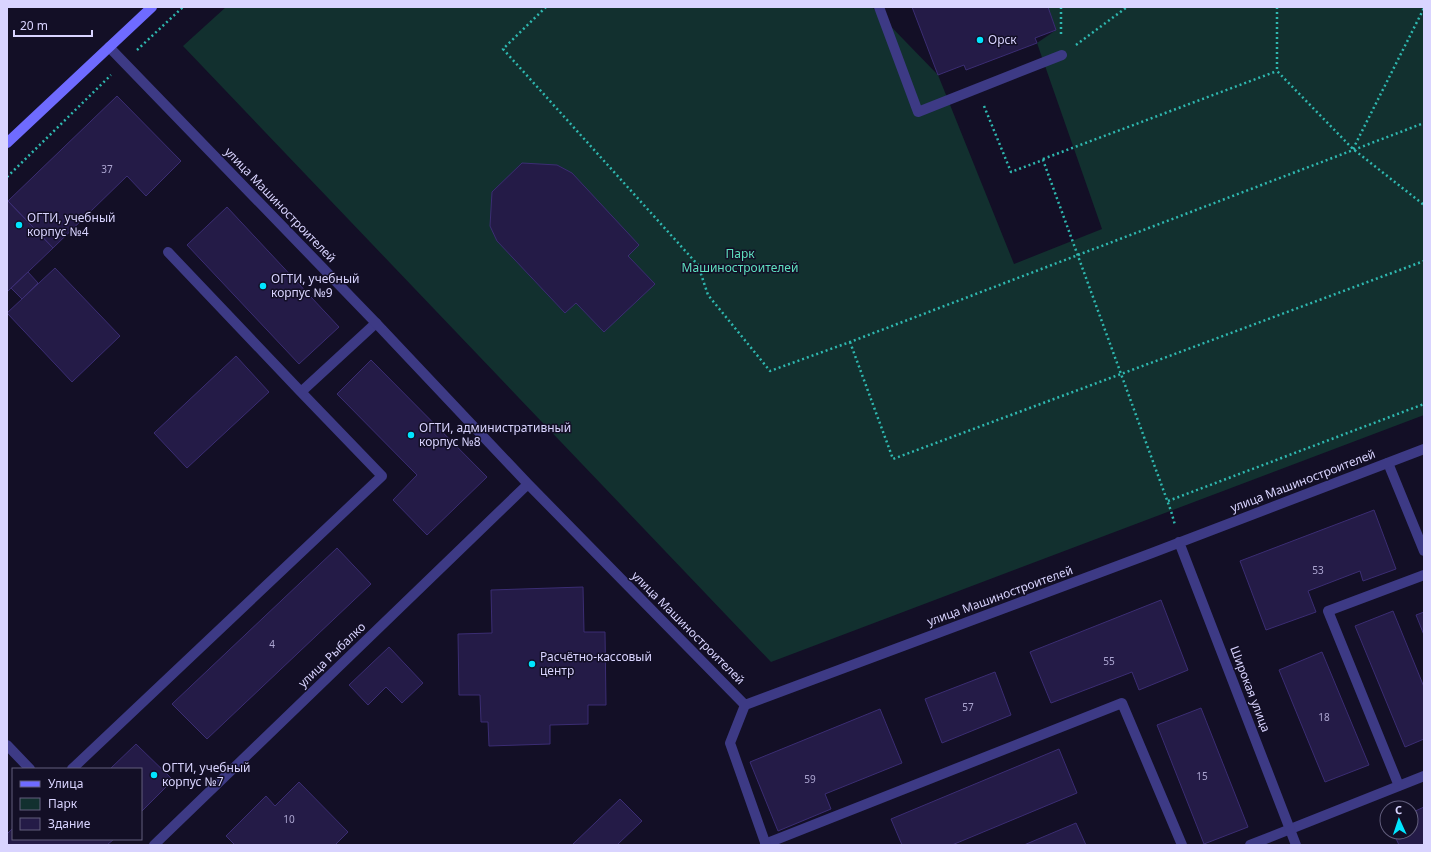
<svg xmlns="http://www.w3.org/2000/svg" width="1431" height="852" font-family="'Noto Sans',sans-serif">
  <rect width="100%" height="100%" fill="#130f26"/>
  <path fill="#12302f" d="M226 7H872L938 75 1014 264 1102 229 1037 43 1056 30 1048 7H1424V415L771 662 183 46Z"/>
  <path fill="#241b47" stroke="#3b2d73" d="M912 7H1048L1056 30 1035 38 1037 43 966 70 964 65 938 75Z
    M117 96 181 161 146 196 127 176 53 248 8 201Z
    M522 163 557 165 572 173 639 245 628 256 655 284 604 332 576 303 565 313 497 241 490 226 492 192Z
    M8 201 53 248 7 292V202Z
    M227 207 339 327 299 364 187 245Z
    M55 268 120 336 72 382 7 313Z
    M28 272 38 283 22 299 11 288Z
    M236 356 269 392 187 468 154 433Z
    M371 360 487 477 427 535 393 500 417 475 337 394Z
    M1374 510 1396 569 1363 581 1360 571 1308 591 1316 612 1266 630 1240 561Z
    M337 548 371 584 207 739 172 704Z
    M583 587 584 632H605L606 705H588V724L550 725V744L489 746 488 722H481L480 695H459L458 634 492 633 491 590Z
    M1161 600 1188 670 1139 690 1132 672 1051 703 1030 652Z
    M1393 611 1424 687V739L1405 747 1355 626Z
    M1424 612V635L1416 615Z
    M389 647 423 683 402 703 386 687 368 705 349 685Z
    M1322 652 1369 765 1325 782 1279 670Z
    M995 672 1011 715 942 743 925 699Z
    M1201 708 1248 827 1204 844 1157 725Z
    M880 709 902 763 825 794 831 809 778 831 750 762Z
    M136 744 173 780 141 812V769H110Z
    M1059 749 1077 793 952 845H902L891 819Z
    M299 782 348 832 335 845H233L234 844 226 836 266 796 275 806Z
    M620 799 642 821 617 845H572Z
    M1424 807V845H1399L1393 832H1411V813Z
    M1076 823 1086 845H1024Z
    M13 828V839H114L107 845H7V834Z"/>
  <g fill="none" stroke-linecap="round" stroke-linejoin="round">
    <path stroke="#2fb8b0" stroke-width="2.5" stroke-dasharray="2 3" stroke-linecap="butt" d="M546 7 503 49 698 265 708 295 770 371 850 342 1424 123
      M1061 7V37
      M1277 7V71L1353 149 1424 205
      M1076 45 1127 7
      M137 50 183 7
      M984 106 1011 172 1043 160 1171 511 1175 525
      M1353 149 1424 8
      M1043 159 1277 71
      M7 177 111 75
      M850 342 893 459 1424 261
      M1168 501 1424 404"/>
    <path stroke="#3d3a85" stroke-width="10" d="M879 7 918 112 1062 55
      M168 252 301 392
      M1388 463 1424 551
      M7 745 30 769
      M72 769 382 476 301 392 376 323
      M1399 786 1328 611 1424 575
      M765 844 1122 703 1182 845
      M1250 845 1424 776"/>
    <path stroke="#3d3a85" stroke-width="10" d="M109 47 376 323 528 484 745 705 1152 553 1424 449
      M1179 542 1296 845
      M745 705 730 743 766 845
      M154 845 528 484"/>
    <path stroke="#6f6bff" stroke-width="10" d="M7 143 152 7"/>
  </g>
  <g fill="#00e5ff" stroke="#130f26" stroke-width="1.5">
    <circle cx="980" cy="40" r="4"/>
    <circle cx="19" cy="225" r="4"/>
    <circle cx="263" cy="286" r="4"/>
    <circle cx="411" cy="435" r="4"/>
    <circle cx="532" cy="664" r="4"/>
    <circle cx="154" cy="775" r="4"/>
  </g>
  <g text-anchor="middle" stroke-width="3" stroke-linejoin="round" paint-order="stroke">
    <g font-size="10" fill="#aca6d1">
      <text x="107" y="173">37</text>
      <text x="1318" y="574">53</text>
      <text x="272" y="648">4</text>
      <text x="1109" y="665">55</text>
      <text x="968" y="711">57</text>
      <text x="1324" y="721">18</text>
      <text x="1202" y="780">15</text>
      <text x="810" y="783">59</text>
      <text x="289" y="823">10</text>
    </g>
    <g font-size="12" fill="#d9d4ff" stroke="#130f26" text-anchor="start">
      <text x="988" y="44">Орск</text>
      <text x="27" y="222">ОГТИ, учебный<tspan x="27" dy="14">корпус №4</tspan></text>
      <text x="271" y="283">ОГТИ, учебный<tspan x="271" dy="14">корпус №9</tspan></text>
      <text x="419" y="432">ОГТИ, административный<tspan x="419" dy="14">корпус №8</tspan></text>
      <text x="540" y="661">Расчётно-кассовый<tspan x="540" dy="14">центр</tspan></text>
      <text x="162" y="772">ОГТИ, учебный<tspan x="162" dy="14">корпус №7</tspan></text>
    </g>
    <g font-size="12" fill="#d9d4ff" stroke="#130f26">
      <text transform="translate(280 205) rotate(46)" y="4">улица Машиностроителей</text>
      <text transform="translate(1303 481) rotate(-21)" y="4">улица Машиностроителей</text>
      <text transform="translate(1000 596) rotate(-20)" y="4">улица Машиностроителей</text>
      <text transform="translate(688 628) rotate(45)" y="4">улица Машиностроителей</text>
      <text transform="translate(332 655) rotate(-44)" y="4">улица Рыбалко</text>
      <text transform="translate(1250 689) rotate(69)" y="4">Широкая улица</text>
    </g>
    <g font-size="12" fill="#5fe0c0" stroke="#130f26">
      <text x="740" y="258">Парк<tspan x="740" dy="14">Машиностроителей</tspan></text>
    </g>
  </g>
  <rect width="1431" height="852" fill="none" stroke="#d9d4ff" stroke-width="16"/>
  <rect x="12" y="768" width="130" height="72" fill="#130f26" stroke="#625e7d"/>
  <rect x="20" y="781" width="20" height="6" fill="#6f6bff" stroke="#625e7d"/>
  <text x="48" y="788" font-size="12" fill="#d9d4ff">Улица</text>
  <rect x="20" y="798" width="20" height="12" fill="#12302f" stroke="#625e7d"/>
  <text x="48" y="808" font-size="12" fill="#d9d4ff">Парк</text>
  <rect x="20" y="818" width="20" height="12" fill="#241b47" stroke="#625e7d"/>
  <text x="48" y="828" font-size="12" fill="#d9d4ff">Здание</text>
  <g transform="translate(1399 820) rotate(357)"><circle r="19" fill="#130f26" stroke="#625e7d"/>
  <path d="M0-3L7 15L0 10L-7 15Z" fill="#00e5ff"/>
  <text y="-6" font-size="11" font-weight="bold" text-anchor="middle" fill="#d9d4ff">С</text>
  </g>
  <path d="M14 30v6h78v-6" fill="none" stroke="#d9d4ff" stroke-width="2"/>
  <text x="20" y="30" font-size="12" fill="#d9d4ff" stroke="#130f26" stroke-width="3" paint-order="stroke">20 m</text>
</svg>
